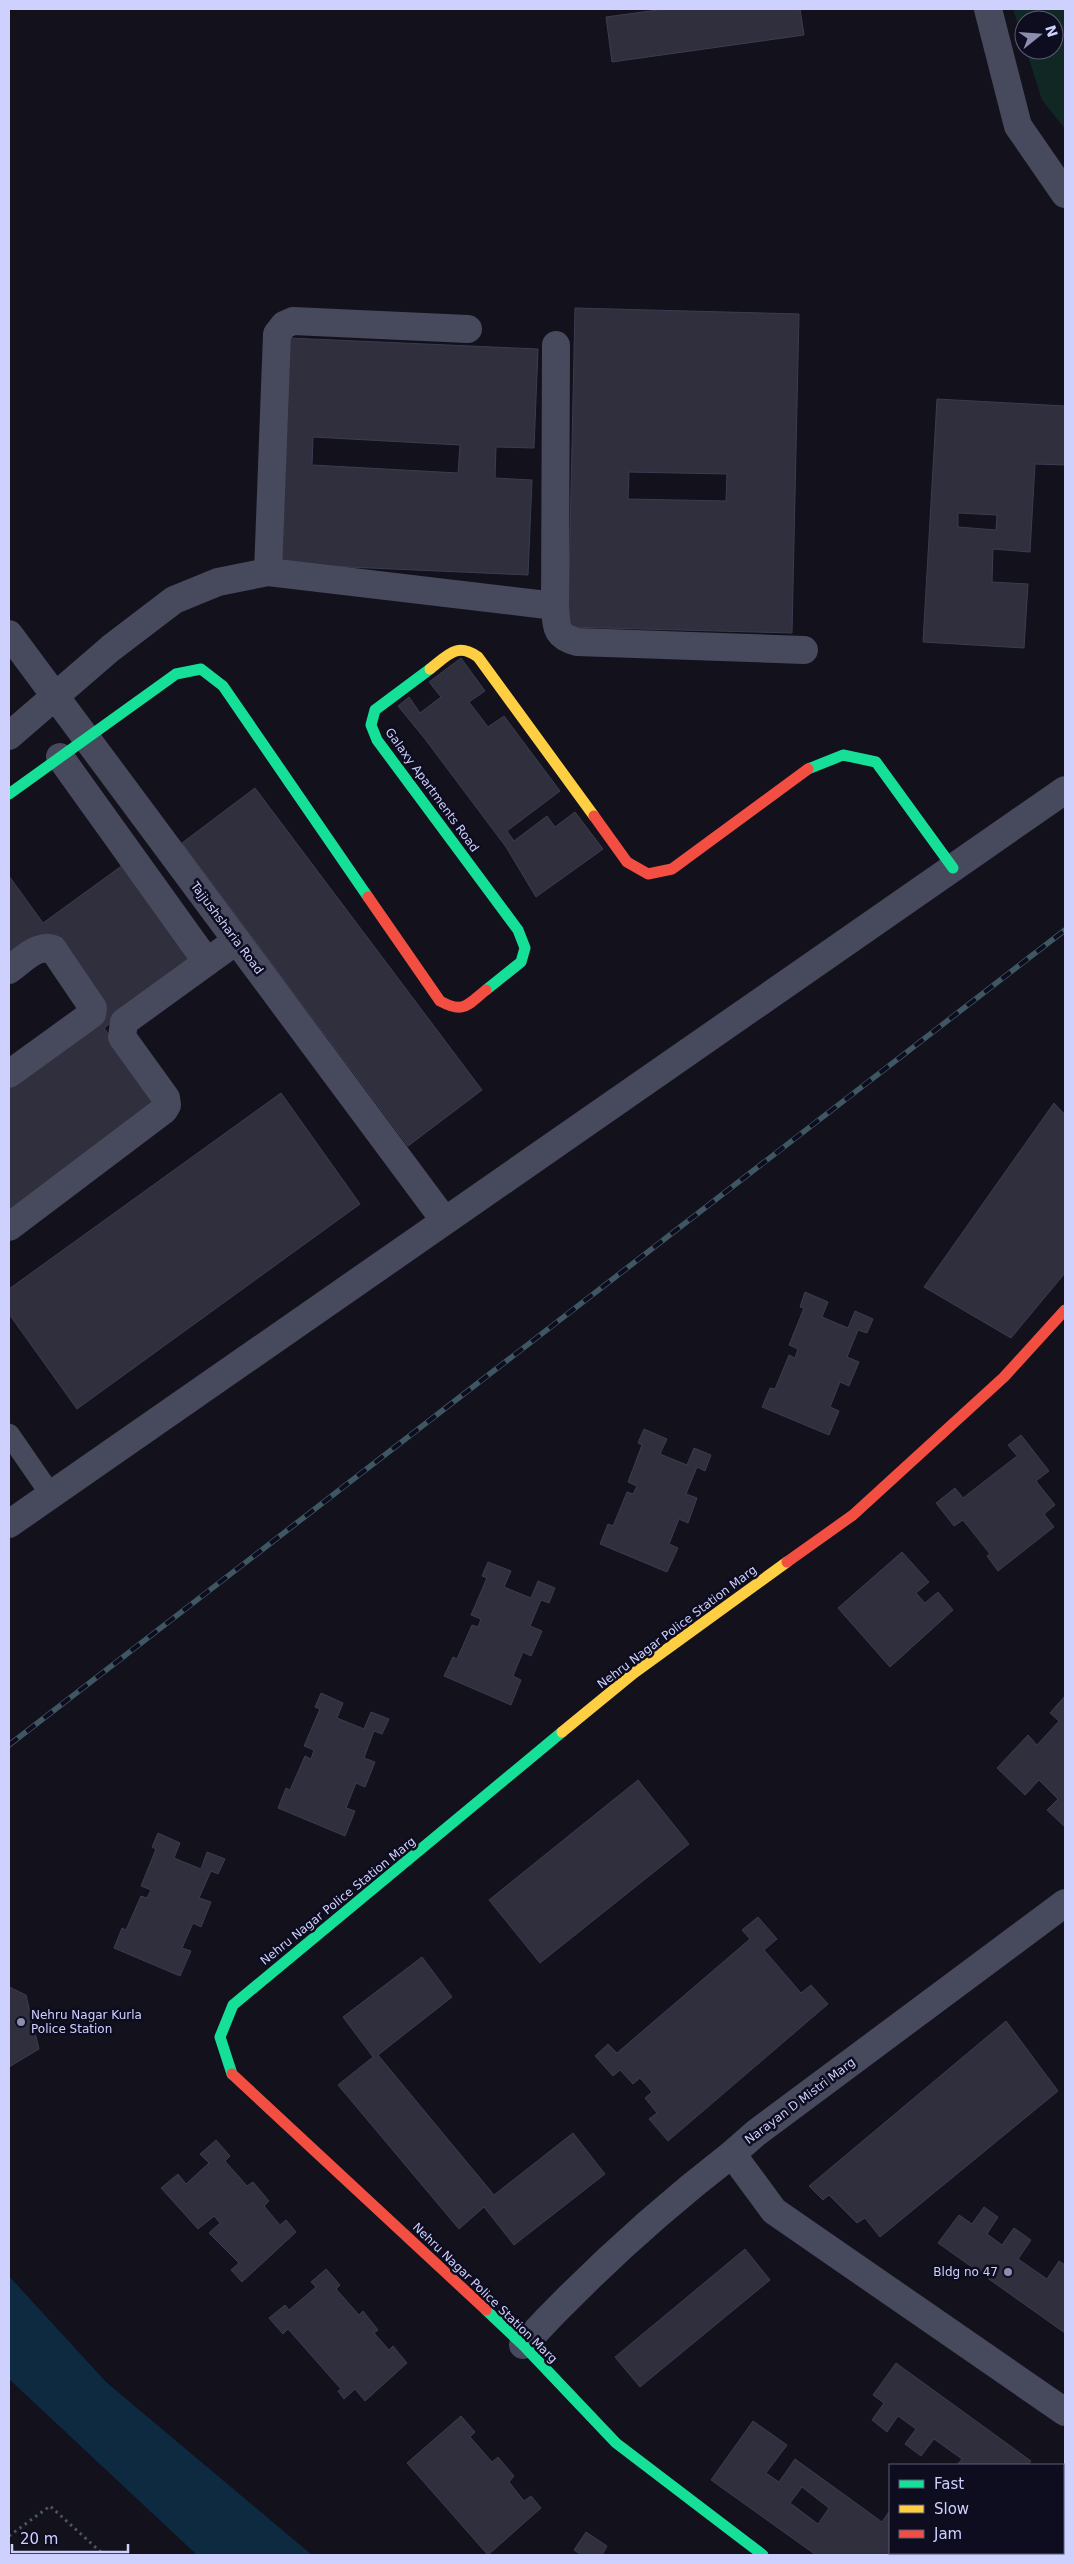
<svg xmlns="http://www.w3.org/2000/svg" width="1074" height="2564" font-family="'DejaVu Sans',sans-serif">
  <rect width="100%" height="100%" fill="#12111c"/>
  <path fill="#112724" d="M1013 9H1065V129L1042 100 1026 50H1054V20H1024V44Z"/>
  <path fill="#0d2a40" d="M9 2276 106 2382 312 2555H197L9 2379Z"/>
  <path fill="#302f3e" stroke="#3c3c50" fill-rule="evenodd" d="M665 9H800L804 35 612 62 606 17Z
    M575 308 799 314 792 633 568 627ZM629 472 727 474 726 501 628 499Z
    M289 338 538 349 534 448 496 447 495 478 532 480 528 575 280 564ZM313 437 460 445 458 473 312 465Z
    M937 399 1065 406V465L1035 464 1030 552 993 549 992 582 1028 584 1024 648 923 642ZM958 513 997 515 996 530 958 527Z
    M461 658 485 691 469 702 488 727 504 716 560 791 507 831 514 841 547 816 555 827 575 812 603 849 536 897 506 847 425 739 398 706 409 697 420 713 441 697 429 682Z
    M255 788 482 1090 408 1146 182 843Z
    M127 862 198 961 104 1028 159 1104 9 1213V1088L107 1016 48 933 9 962V876L43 923Z
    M281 1093 360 1204 77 1409 9 1314V1289Z
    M1054 1103 1065 1115V1273L1011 1338 924 1287Z
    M805 1292 828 1302 822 1317 848 1328 855 1311 873 1319 867 1333 858 1330 847 1357 859 1362 849 1386 840 1382 830 1407 839 1411 829 1435 762 1407 770 1388 775 1389 789 1355 795 1358 798 1349 789 1345 804 1308 800 1307Z
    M644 1429 667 1439 660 1454 687 1465 694 1448 711 1455 705 1471 697 1467 686 1494 697 1498 688 1523 679 1519 669 1544 678 1548 667 1572 600 1544 608 1524 613 1526 627 1492 633 1494 637 1486 628 1482 642 1445 638 1443Z
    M1021 1435 1049 1471 1036 1481 1055 1505 1044 1514 1054 1527 998 1571 987 1556 990 1554 963 1520 954 1526 936 1503 955 1488 963 1498 1017 1456 1008 1445Z
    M902 1552 929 1582 916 1593 925 1603 938 1592 953 1610 890 1667 838 1608Z
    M488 1562 511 1571 504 1587 531 1598 538 1581 555 1588 549 1603 541 1600 530 1626 542 1631 531 1656 523 1652 513 1676 521 1680 511 1705 444 1676 453 1657 457 1659 472 1625 478 1627 481 1619 471 1615 487 1578 482 1576Z
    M321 1693 343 1703 337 1718 364 1729 371 1712 389 1719 382 1734 374 1731 364 1758 375 1762 365 1787 356 1783 346 1808 355 1811 345 1836 278 1808 286 1788 290 1790 305 1756 311 1759 314 1750 304 1746 320 1709 315 1707Z
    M1065 1696V1827L1047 1810 1058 1799 1039 1780 1025 1795 997 1768 1028 1735 1037 1745 1059 1721 1050 1713Z
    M638 1780 689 1844 540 1963 489 1900Z
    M158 1833 180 1843 174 1858 201 1869 207 1852 225 1859 218 1874 211 1871 199 1898 211 1902 201 1927 193 1923 182 1948 191 1951 180 1976 114 1948 122 1928 126 1930 141 1896 147 1898 151 1890 141 1886 156 1849 152 1847Z
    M758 1917 777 1939 764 1950 801 1993 811 1985 828 2004 668 2141 649 2119 657 2113 645 2098 652 2092 640 2078 633 2084 620 2070 613 2076 595 2056 608 2044 617 2053 750 1939 742 1930Z
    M422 1957 452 1997 378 2055 494 2195 573 2133 605 2174 514 2245 484 2207 459 2229 338 2085 373 2057 343 2017Z
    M9 1987 26 1995 39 2049 9 2067Z
    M1006 2021 1058 2091 880 2237 865 2218 857 2223 829 2195 823 2200 809 2186Z
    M216 2140 230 2156 225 2161 247 2186 253 2182 269 2201 264 2206 280 2225 286 2220 296 2232 242 2282 231 2270 239 2263 209 2233 220 2223 214 2216 198 2229 161 2188 178 2174 186 2184 209 2163 200 2154Z
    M984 2207 998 2217 987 2234 1002 2245 1014 2228 1031 2240 1018 2259 1047 2279 1059 2261 1065 2265V2333L938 2243 959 2215 972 2224Z
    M745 2249 770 2280 640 2387 615 2357Z
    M326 2269 340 2285 336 2289 359 2315 363 2311 378 2330 374 2333 389 2350 393 2346 407 2363 365 2401 355 2389 344 2399 338 2391 341 2389 288 2329 283 2334 269 2318 285 2305 289 2310 316 2287 311 2282Z
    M896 2363 1031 2461 1028 2465H957L962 2459 934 2439 921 2456 905 2444 916 2429 898 2416 887 2432 872 2420 884 2403 873 2395Z
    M461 2416 475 2432 470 2437 492 2462 498 2457 514 2476 509 2482 524 2501 531 2496 541 2508 488 2555 407 2463Z
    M753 2421 787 2445 766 2473 779 2482 795 2459 882 2522 890 2510V2553H925L924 2555H816L711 2480ZM802 2487 829 2508 818 2524 790 2503Z
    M586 2532 607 2546 602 2555H581L574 2550Z"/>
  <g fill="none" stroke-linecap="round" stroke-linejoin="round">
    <path stroke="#475860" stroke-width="3" stroke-dasharray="2.5 4" stroke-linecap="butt" d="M9 2536 50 2506 104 2555"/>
    <path stroke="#47495d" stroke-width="21" d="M9 1434 51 1495"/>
    <path stroke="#47495d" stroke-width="28" d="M988 9 1018 126 1065 194
      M268 572 277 334 284 325 293 321 468 329
      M555 606 556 345
      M9 634 445 1221
      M9 736 111 648 174 600 218 582 268 572 555 606C557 626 554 636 577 642L804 650
      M60 757 207 962
      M9 970C22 961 36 944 53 949L93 1008 92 1014 9 1074
      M9 1227 164 1110 167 1105 166 1098 122 1037 124 1022 236 941
      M9 1524 1065 790
      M1065 1903 756 2133 732 2154 774 2211 1065 2412
      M523 2345C588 2275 657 2212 732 2154"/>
    <path stroke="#16e098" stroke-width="11" d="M430 669 375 710 371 725 377 740 518 930 525 948 521 962 486 990
      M808 769 843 755 876 762 953 868
      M9 794 176 674 201 669 223 686 368 897
      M232 2074 220 2037 233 2005 562 1732
      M486 2310 523 2345 616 2443 763 2555"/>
    <path stroke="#ffcf43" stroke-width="11" d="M430 669C448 655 457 642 478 657L594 816
      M562 1732 634 1673 787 1562"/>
    <path stroke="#f24e42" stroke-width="11" d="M594 816 627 862 648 874 672 869 808 769
      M368 897 440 1001C464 1014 467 1005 486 990
      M787 1562 853 1515 1004 1377 1065 1310
      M232 2074 486 2310"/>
    <g stroke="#3e5762" stroke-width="5.5">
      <path id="rail" d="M9 1745 1065 930"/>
    </g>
    <use href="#rail" stroke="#0e0d20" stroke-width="4" stroke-dasharray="11" stroke-linecap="butt"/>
  </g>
  <g fill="#8c8eaf" stroke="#0e0d20" stroke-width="2">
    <circle cx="21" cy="2022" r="5"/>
    <circle cx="1008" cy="2272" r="5"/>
  </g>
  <g text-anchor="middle" stroke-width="5" stroke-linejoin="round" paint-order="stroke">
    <g font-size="12" fill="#ced1fe" stroke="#0e0d20">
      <text transform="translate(432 790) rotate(54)" y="4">Galaxy Apartments Road</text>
      <text transform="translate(227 928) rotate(53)" y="4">Tajjushsharia Road</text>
      <text transform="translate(677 1627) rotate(-37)" y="4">Nehru Nagar Police Station Marg</text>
      <text transform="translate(338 1901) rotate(-39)" y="4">Nehru Nagar Police Station Marg</text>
      <text transform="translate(800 2101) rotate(-37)" y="4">Narayan D Mistri Marg</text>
      <text transform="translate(485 2293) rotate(44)" y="4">Nehru Nagar Police Station Marg</text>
    </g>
    <g font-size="12" fill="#ced1fe" stroke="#0e0d20" text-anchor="start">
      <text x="31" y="2019">Nehru Nagar Kurla<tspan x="31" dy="14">Police Station</tspan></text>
      <text x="998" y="2276" text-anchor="end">Bldg no 47</text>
    </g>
  </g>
  <rect width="1074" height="2564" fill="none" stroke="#ced1fe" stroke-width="20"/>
  <rect x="889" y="2464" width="175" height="90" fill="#0e0d20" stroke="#5b5b79"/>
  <rect x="899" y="2480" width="25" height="8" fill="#16e098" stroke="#5b5b79"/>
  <text x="934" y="2489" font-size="15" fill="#ced1fe">Fast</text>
  <rect x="899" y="2505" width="25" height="8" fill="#ffcf43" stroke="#5b5b79"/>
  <text x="934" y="2514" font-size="15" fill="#ced1fe">Slow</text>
  <rect x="899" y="2530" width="25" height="8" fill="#f24e42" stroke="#5b5b79"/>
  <text x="934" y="2539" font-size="15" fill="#ced1fe">Jam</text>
  <g transform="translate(1039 35) rotate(73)"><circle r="24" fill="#0e0d20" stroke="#5b5b79"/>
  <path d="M0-4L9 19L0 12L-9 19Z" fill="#8c8eaf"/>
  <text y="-8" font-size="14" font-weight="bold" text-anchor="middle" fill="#ced1fe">N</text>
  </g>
  <path d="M12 2544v8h116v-8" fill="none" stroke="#ced1fe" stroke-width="2.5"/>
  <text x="20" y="2544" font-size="15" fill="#ced1fe" stroke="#0e0d20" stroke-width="4" paint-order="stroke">20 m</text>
</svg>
